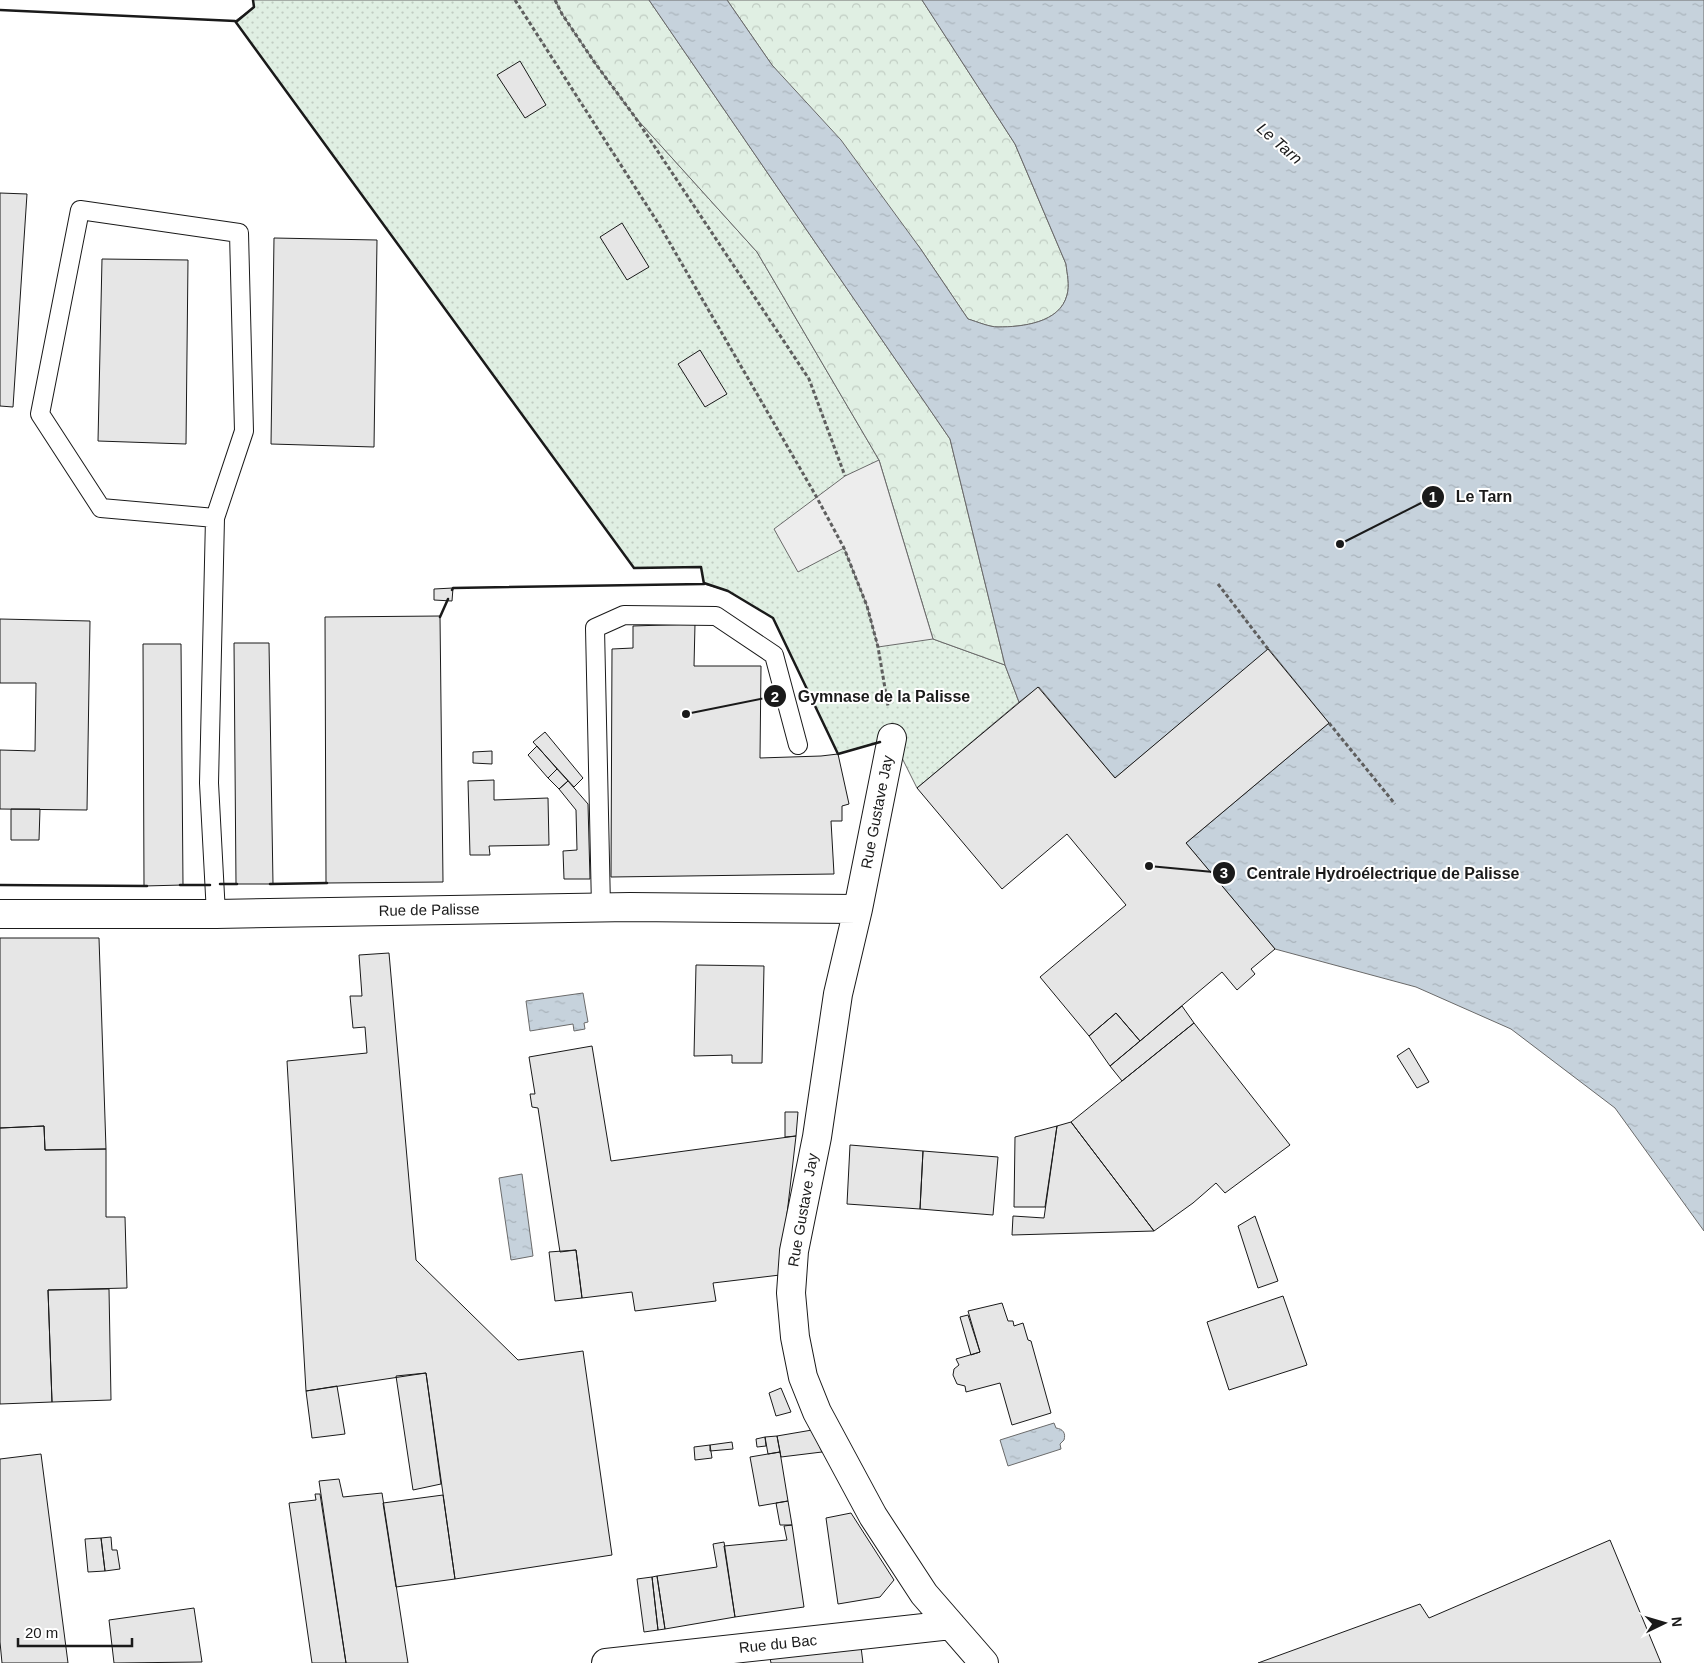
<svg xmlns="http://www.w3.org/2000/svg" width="1704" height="1663" font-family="Helvetica,sans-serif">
  <defs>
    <pattern id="green-dots" width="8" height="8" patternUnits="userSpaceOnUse" patternTransform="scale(1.25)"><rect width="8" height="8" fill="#e0efe3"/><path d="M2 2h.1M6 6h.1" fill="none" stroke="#c0ccc2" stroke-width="1.8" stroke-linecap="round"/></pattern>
    <pattern id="forest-crowns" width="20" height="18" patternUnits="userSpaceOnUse" patternTransform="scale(1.25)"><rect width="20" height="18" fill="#e0efe3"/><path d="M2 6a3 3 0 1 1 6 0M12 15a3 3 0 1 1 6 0" fill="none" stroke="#c0ccc2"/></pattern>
    <pattern id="water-ripples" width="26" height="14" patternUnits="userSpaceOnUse" patternTransform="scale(1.25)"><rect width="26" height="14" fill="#c6d2dc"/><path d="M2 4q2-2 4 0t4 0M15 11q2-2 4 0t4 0" fill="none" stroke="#aab4bc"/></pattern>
  </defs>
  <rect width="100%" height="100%" fill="#fff"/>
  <path fill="url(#green-dots)" stroke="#6a6a6a" d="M253 0H555L562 14 595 63 635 117 757 252 879 460 933 639 1005 665 1019 702 917 788 892 738 838 754 773 618 728 591 704 584 701 567 634 568 235 21 254 7Z"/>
  <path fill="url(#forest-crowns)" stroke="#6a6a6a" d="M555 0H649L950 439 1005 665 933 639 879 460 757 252 635 117 595 63 562 14Z
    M727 0H922L1015 144 1066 264C1067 274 1070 285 1067 295 1060 323 1022 327 998 327 989 327 978 322 968 319L920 248 772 65Z"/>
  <path fill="#ededed" stroke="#6a6a6a" d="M879 460 933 639 878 647 867 606 844 548 798 572 774 529 845 476Z"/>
  <path fill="url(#water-ripples)" stroke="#6a6a6a" d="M649 0H727L772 65 841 140 920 248 968 319C978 322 989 327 998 327 1022 327 1060 323 1067 295 1070 285 1067 274 1066 264L1015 144 922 0H1704V1231L1615 1108 1511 1029 1416 987 1275 949 1186 843 1329 723 1269 649 1115 778 1039 687 1019 702 1005 665 950 439Z
    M583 993 588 1022 584 1023 585 1029 574 1031 573 1024 530 1031 526 1001Z
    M522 1174 533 1256 511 1260 499 1178Z
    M1054 1423 1056 1428C1063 1429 1066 1433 1064 1440L1060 1444 1061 1449 1008 1466 1000 1440Z"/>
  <path fill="#e6e6e6" stroke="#1a1a1a" d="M520 61 546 105 525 118 497 75Z
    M0 193 27 194 13 407 0 406Z
    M622 223 649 267 627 280 600 237Z
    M274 238 377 240 374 447 271 444Z
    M102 259 188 260 186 444 98 441Z
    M700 350 727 394 705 407 678 364Z
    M453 588 452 601 434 600V589Z
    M440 616 443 882 326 883 325 617Z
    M0 619 90 621 87 810 0 809V750L35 751 36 683H0Z
    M695 624 694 666H761L760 758 821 756 838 754 849 804 842 806V821H831L834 874 611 877 612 649 633 648V626Z
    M234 643H269L273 884H236Z
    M143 644H181L183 885 144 886Z
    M1268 649 1329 723 1186 843 1275 949 1251 969 1255 974 1237 990 1222 972 1140 1041 1116 1013 1089 1036 1040 977 1126 905 1067 834 1002 889 917 788 1038 687 1115 778Z
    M545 732 583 778 574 787 533 742Z
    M537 746 557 769 548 778 528 755Z
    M492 751V764L473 763V752Z
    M557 769 568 781 559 789 548 778Z
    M494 780V800L548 798 549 845 489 846 490 855H470L468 781Z
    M568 781 588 804 590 879H564L563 851 577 850 576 810 559 789Z
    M11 809H40L39 840H11Z
    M0 938H99L106 1149 45 1150 44 1126 0 1128Z
    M389 953 416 1260 518 1360 583 1351 612 1555 455 1579 426 1373 306 1391 287 1061 367 1053 365 1027 353 1028 350 996H362L359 955Z
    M696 965 764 966 762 1063H732V1055L694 1056Z
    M1182 1006 1194 1023 1122 1081 1110 1066Z
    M1116 1013 1140 1041 1110 1066 1089 1036Z
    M1194 1023 1290 1145 1225 1193 1216 1183 1193 1203 1154 1231 1071 1122Z
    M592 1046 611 1161 796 1136 780 1275 713 1283 716 1301 635 1311 632 1292 582 1298 576 1250 560 1252 538 1108 532 1107 530 1094H535L529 1057Z
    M1409 1048 1429 1082 1417 1088 1397 1056Z
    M785 1112H798L796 1136 785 1137Z
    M1071 1122 1154 1231 1012 1235 1013 1216 1044 1218 1057 1126Z
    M44 1126 45 1150 106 1149V1217H125L127 1288 48 1290 52 1402 0 1404V1128Z
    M1057 1126 1045 1207H1014L1015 1137Z
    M850 1145 923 1151 920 1209 847 1204Z
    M923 1151 998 1157 993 1215 920 1209Z
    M1255 1216 1278 1281 1258 1288 1238 1226Z
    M576 1250 582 1298 555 1301 549 1252Z
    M109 1289 111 1400 52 1402 48 1290Z
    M1283 1296 1307 1365 1229 1390 1207 1322Z
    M1002 1303 1008 1321H1013L1014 1326 1023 1323 1028 1340 1031 1341 1051 1413 1012 1425 1000 1383 966 1392 965 1386 957 1384 953 1375 954 1369 959 1365 956 1359 980 1352 968 1311Z
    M968 1315 980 1352 971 1355 960 1317Z
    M426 1373 441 1484 413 1490 396 1376Z
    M337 1386 345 1434 312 1438 306 1391Z
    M781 1388 791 1412 776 1416 769 1393Z
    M812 1430 822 1452 781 1457 777 1436Z
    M777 1436 780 1452 768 1454 765 1437Z
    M765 1437 766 1446 757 1447 756 1439Z
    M732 1442 733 1449 710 1451V1445Z
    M710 1445 712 1458 695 1460 694 1447Z
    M780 1452 788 1501 759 1506 750 1457Z
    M41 1454 68 1663H2L0 1642V1459Z
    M339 1479 343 1497 382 1493 408 1663H346L319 1481Z
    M315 1494H320L346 1663H312L289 1503 316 1500Z
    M443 1495 455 1579 396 1587 383 1503Z
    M788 1501 792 1525H780L776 1503Z
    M851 1513 894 1580 880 1597 838 1604 826 1518Z
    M792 1525 804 1607 735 1617 724 1546 787 1540 784 1526Z
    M111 1537 112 1550H117L120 1569 105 1571 101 1538Z
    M101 1538 105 1571 88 1572 85 1539Z
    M1610 1540 1661 1663H1258L1420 1604 1429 1618Z
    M724 1542 735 1617 665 1629 657 1576 717 1567 713 1544Z
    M657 1576 665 1629 658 1630 652 1577Z
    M652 1577 658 1630 644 1632 637 1579Z
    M194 1608 202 1662 114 1663 109 1620Z
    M861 1647 863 1663H771L770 1658Z"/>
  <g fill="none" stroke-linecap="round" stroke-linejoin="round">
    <g stroke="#1a1a1a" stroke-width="20">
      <path id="service" d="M215 518 101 508 40 414 80 210 239 233 244 431 215 518 209 783 216 914
        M601 907 595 628 624 615 716 616 774 655 798 745"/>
    </g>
    <g stroke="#1a1a1a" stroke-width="30">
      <path id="minor" d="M892 738 858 909 838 994 817 1137 794 1251 791 1293 795 1337 803 1377 817 1412 873 1516 924 1594 984 1663
        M0 914H216L630 907 858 909
        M606 1663 951 1625"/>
    </g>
    <path stroke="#5f5f5f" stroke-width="3" stroke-dasharray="4 2.5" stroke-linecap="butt" d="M515 0 660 226 816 496 844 548 867 606 878 647 888 706
      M555 0 562 14 595 63 635 117 809 379 845 476
      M1218 584 1268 649
      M1329 723 1395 804"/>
    <use href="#service" stroke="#fff" stroke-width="18"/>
    <use href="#minor" stroke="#fff" stroke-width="28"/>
    <path stroke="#1a1a1a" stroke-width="2.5" d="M0 10 235 21 634 568 701 567 704 584 453 588 452 590
      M236 22 254 7 253 0
      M704 583 728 591 773 618 838 754 880 742
      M440 617 448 599
      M220 884H237
      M270 884 327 883
      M0 885 147 886
      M180 885H210"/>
  </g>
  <g text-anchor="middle" stroke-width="4" stroke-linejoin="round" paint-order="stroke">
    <g font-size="15" fill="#1a1a1a" stroke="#fff">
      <text transform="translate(877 812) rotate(-79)" y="5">Rue Gustave Jay</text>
      <text transform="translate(429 910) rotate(-1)" y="5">Rue de Palisse</text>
      <text transform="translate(803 1210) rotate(-80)" y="5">Rue Gustave Jay</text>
      <text transform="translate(778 1644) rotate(-6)" y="5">Rue du Bac</text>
    </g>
    <g font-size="16" font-style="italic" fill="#1a1a1a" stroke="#fff">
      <text transform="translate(1280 143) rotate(41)" y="6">Le Tarn</text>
    </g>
  </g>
  <path fill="none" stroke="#1a1a1a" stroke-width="2" d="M1340 544L1433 497M686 714L775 696M1149 866L1224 873"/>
  <g fill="#1a1a1a" stroke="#fff" stroke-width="2">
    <circle cx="1340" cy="544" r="5"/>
    <circle cx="686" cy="714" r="5"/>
    <circle cx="1149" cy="866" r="5"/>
    <circle cx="1433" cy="497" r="12"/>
    <circle cx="775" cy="696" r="12"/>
    <circle cx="1224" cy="873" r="12"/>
  </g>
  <g font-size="15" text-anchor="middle" font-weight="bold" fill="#fff">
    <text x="1433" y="502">1</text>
    <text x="775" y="702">2</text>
    <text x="1224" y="878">3</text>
  </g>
  <g font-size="16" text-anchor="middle" font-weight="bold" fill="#1a1a1a" stroke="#fff" stroke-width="4" stroke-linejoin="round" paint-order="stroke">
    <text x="1484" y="502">Le Tarn</text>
    <text x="884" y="702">Gymnase de la Palisse</text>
    <text x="1383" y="879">Centrale Hydroélectrique de Palisse</text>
  </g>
  <g transform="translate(1664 1623) rotate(85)" stroke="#ffffff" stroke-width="4" paint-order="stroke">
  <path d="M0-4L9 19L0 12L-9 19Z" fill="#1a1a1a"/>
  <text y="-8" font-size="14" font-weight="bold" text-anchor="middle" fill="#1a1a1a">N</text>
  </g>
  <path d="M18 1638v8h114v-8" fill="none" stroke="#1a1a1a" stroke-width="2.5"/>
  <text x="25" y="1638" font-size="15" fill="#1a1a1a" stroke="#ffffff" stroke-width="4" paint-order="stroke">20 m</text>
</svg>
